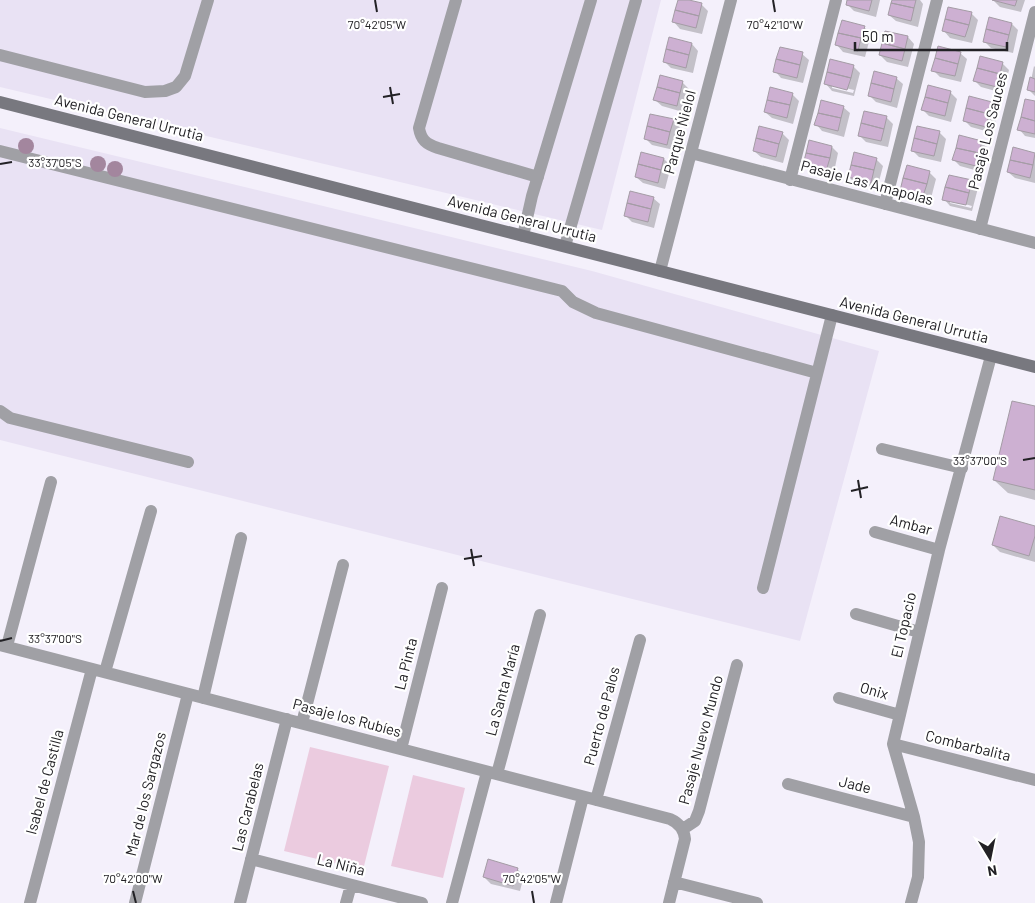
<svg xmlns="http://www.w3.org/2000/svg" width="1035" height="903" font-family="Barlow,sans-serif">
  <rect width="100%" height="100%" fill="#f4f0fb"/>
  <path fill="#e9e2f4" d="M0 0H661L602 230 0 87Z
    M0 128 592 271 879 351 800 641 0 440Z"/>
  <path fill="#ebcbdf" d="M310 747 389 766 363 870 284 851Z
    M413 775 465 788 443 878 391 866Z"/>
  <path fill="#0003" fill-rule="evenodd" d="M679 0 701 4 708 11 702 34 680 29 674 22Z
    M849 0H880L876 17 854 11 848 5Z
    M893 0H920L923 4 918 27 896 21 889 15Z
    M993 0H1025L1021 12 1000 7Z
    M971 13 978 20 972 43 950 38 944 31Z
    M990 18 1012 24 1018 30 1013 53 991 48 985 42Z
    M864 27 871 34 865 57 843 52 837 45Z
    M908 37 914 44 908 67 887 62 880 55Z
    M692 44 698 51 693 73 671 68 664 61Z
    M960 53 967 59 961 82 940 77 933 70Z
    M802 54 809 60 803 83 781 78 775 71Z
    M1002 63 1009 70 1003 93 981 87 975 81Z
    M853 66 860 73 854 96 832 91 826 84ZM832 85 854 90 853 93 832 88Z
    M1034 66 1035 67V96L1029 90Z
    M896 78 903 84 897 108 876 102 869 95Z
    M682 82 689 89 683 112 662 106 655 100Z
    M950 92 957 99 951 122 929 116 923 110Z
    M792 94 799 101 793 124 772 118 765 112Z
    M1035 102V138L1025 136 1019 129Z
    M992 103 998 109 993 133 971 127 964 120Z
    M843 107 850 113 844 137 822 131 816 124Z
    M887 118 893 124 888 147 866 142 859 135Z
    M673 121 680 127 674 150 652 145 645 138Z
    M918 127 940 133 946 139 941 162 919 157 913 151Z
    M782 133 789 140 783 163 761 157 754 151Z
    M981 142 988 148 982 172 960 166 954 160Z
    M832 147 838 153 833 177 811 171 805 165Z
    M1014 149 1035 154V183L1015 178 1008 172Z
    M642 153 664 159 671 166 665 189 643 183 636 177Z
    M876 159 883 166 877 189 856 184 849 177Z
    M929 172 936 179 930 202 908 197 902 190Z
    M971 182 978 188 972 211 950 206 944 199ZM950 200 972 206 971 208 950 203Z
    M653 198 660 204 654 228 632 222 626 216Z
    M1035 407V500L1008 493 994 480Z
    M1035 527V562L1000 552 993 545Z
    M517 869 524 875 520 891 491 884 484 877Z"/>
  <path fill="#cdb0d2" stroke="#a49ca5" d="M678 0H689L702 3 699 16 675 10Z
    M847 0H872L869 11 846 5Z
    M892 0H916L914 8 891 3Z
    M992 0H1017L1015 6Z
    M891 3 914 8 911 21 888 15Z
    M948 7 972 12 969 25 945 19Z
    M675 10 699 16 696 28 672 22Z
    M989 17 1012 23 1009 35 986 29Z
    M945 19 969 25 965 37 942 31Z
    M842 20 865 26 861 38 838 33Z
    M986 29 1009 35 1006 47 983 42Z
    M885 31 908 36 905 49 882 43Z
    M838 33 861 38 858 51 835 45Z
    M669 37 692 43 689 55 666 49Z
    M882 43 905 49 902 61 879 55Z
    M938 46 961 52 958 64 935 58Z
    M780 47 803 52 800 65 776 59Z
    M666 49 689 55 686 68 663 62Z
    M980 56 1003 62 1000 74 977 68Z
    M935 58 958 64 955 76 931 71Z
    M776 59 800 65 797 78 773 72Z
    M830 59 854 65 851 78 827 72Z
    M977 68 1000 74 997 87 973 81Z
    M874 71 897 77 894 89 871 83Z
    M827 72 851 78 847 90 824 84Z
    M660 75 683 81 680 93 657 87Z
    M1030 77 1035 79V92L1027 90Z
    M871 83 894 89 891 102 868 96Z
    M928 85 951 91 948 103 925 97Z
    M657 87 680 93 677 106 653 100Z
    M770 87 793 93 790 105 767 100Z
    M969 96 992 102 989 114 966 108Z
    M925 97 948 103 945 116 921 110Z
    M1025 99 1035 101V121L1021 117Z
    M767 100 790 105 787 118 764 112Z
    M821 100 844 106 841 118 818 113Z
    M966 108 989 114 986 127 963 121Z
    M864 111 887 116 884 129 861 123Z
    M818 113 841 118 838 131 814 125Z
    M650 114 674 119 670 132 647 126Z
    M1021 117 1035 121V134L1017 130Z
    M861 123 884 129 881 141 858 136Z
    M647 126 670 132 667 145 644 139Z
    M759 126 783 132 779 144 756 138Z
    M917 126 940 131 937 144 914 138Z
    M959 135 982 141 979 153 956 148Z
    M756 138 779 144 776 157 753 151Z
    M914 138 937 144 934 156 911 151Z
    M809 140 832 146 830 158 806 153Z
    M1013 147 1035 153 1033 165 1010 160Z
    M956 148 979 153 976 166 952 160Z
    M641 152 664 158 661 170 638 164Z
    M854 152 877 158 874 170 851 165Z
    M806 153 830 158 826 171 803 165Z
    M1010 160 1033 165 1030 178 1007 172Z
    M638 164 661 170 658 183 635 177Z
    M851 165 874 170 871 183 848 177Z
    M907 165 930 171 927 184 903 178Z
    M949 175 972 180 969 193 945 187Z
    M903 178 927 184 923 196 900 191Z
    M945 187 969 193 966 205 942 200Z
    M630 191 654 197 651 209 627 203Z
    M627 203 651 209 648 222 624 216Z
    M1012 401 1035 406V490L993 480Z
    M1000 516 1035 526V536L1029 556 992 545Z
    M488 859 518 868 513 886 483 877Z"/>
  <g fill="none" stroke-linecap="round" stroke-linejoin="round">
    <path stroke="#a0a0a5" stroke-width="12" d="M456 0 419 128C421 140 426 144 438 148L538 177
      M0 55 145 92 165 91 176 87 185 76 208 0
      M0 151 562 291 573 302 596 313 817 373
      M523 236 532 196 591 0
      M565 246 636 0
      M0 411 10 418 188 462
      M763 588 832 315"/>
    <path stroke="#a0a0a5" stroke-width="12" d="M691 153 1035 243
      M790 180 836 0
      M885 204 937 0
      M980 229 1035 12
      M660 271 731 0
      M882 449 962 468
      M875 532 939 550
      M856 614 919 632
      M0 645 670 819C679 823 684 829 685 839L669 903
      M7 646 51 482
      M105 672 151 511
      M203 698 241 538
      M839 698 900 715
      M302 723 343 565
      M893 744 1035 780
      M401 749 442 588
      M497 774 540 615
      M788 784 914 817
      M596 800 640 640
      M683 829 695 821 699 811 737 665
      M251 859 422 903
      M674 882 757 903
      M30 903 92 669
      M135 903 188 694
      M240 903 287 719
      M346 903 351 885
      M452 903 487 772
      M556 903 583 797
      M911 903 918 877 919 842 914 817 893 744 939 550 991 356"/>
    <path stroke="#78787f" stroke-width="12" d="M0 102 1035 367"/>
  </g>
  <g fill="#a3869e">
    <circle cx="26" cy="146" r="8"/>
    <circle cx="98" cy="164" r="8"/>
    <circle cx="115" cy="169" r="8"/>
  </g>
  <path fill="none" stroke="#222125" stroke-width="2" d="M375 0 377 12M773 0 775 12M390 87 393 104M383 97 400 94M0 164 12 162M1023 460 1035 458M858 480 861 498M851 491 868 487M471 549 474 566M464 559 482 556M0 641 12 638M133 891 136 903M532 891 534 903"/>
  <g text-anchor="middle" stroke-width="4.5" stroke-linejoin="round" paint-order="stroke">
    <g font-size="15" fill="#222125" stroke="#fff">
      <text transform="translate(129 118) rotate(14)" y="5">Avenida General Urrutia</text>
      <text transform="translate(988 131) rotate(-76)" y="5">Pasaje Los Sauces</text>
      <text transform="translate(680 132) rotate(-75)" y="5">Parque Ńielol</text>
      <text transform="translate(867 183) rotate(15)" y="5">Pasaje Las Amapolas</text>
      <text transform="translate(522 219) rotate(14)" y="5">Avenida General Urrutia</text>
      <text transform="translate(914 320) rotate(14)" y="5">Avenida General Urrutia</text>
      <text transform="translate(911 525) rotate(15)" y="5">Ambar</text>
      <text transform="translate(904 625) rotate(-77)" y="5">El Topacio</text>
      <text transform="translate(406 664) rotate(-76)" y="5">La Pinta</text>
      <text transform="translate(503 690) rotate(-75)" y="5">La Santa María</text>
      <text transform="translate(874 691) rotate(16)" y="5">Onix</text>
      <text transform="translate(602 716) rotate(-75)" y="5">Puerto de Palos</text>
      <text transform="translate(347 718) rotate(15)" y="5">Pasaje los Rubíes</text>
      <text transform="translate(701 740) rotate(-75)" y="5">Pasaje Nuevo Mundo</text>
      <text transform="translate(968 746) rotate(14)" y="5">Combarbalita</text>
      <text transform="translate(45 782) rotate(-75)" y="5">Isabel de Castilla</text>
      <text transform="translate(855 785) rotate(14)" y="5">Jade</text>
      <text transform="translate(146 794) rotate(-76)" y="5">Mar de los Sargazos</text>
      <text transform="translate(248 807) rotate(-76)" y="5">Las Carabelas</text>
      <text transform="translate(341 865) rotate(14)" y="5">La Niña</text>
    </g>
  </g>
  <g font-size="12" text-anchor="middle" fill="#222125" stroke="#fff" stroke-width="4.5" stroke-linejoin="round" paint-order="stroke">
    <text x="377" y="29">70°42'05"W</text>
    <text x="775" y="29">70°42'10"W</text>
    <text x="55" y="167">33°37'05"S</text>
    <text x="980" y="465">33°37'00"S</text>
    <text x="55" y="643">33°37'00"S</text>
    <text x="133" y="883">70°42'00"W</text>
    <text x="532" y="883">70°42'05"W</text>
  </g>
  <g transform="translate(990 858) rotate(170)" stroke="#ffffff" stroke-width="4" paint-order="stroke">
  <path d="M0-4L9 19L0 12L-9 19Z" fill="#222125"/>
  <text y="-8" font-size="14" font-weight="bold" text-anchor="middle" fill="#222125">N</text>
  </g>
  <path d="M855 42v8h152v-8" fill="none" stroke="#222125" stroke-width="2.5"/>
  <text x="862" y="42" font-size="15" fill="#222125" stroke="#ffffff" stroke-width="4" paint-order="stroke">50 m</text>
</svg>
